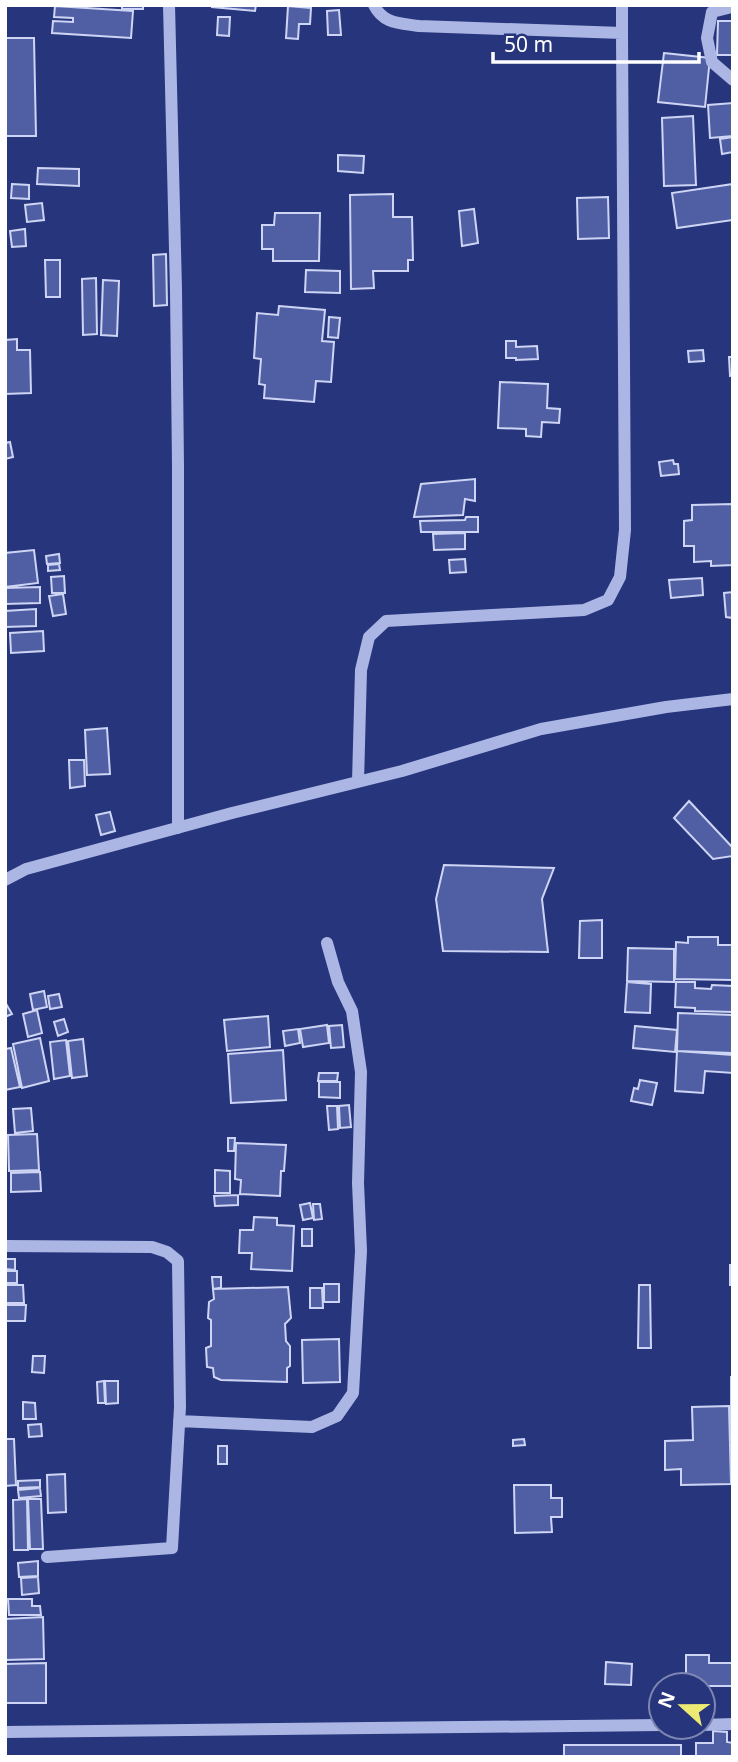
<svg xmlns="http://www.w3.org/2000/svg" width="738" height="1762" font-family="'Noto Sans',sans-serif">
  <rect width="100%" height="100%" fill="#27357c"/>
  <path fill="#505ea4" stroke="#ced5f4" stroke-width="2" d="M122 5H143V9H122Z
    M212 5H256L255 11 212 7Z
    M55 6 133 11 131 38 52 33 53 21 73 22V18L54 17Z
    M288 6 311 8 310 24H299L298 39 286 38Z
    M339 10 341 35H328L327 11Z
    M218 17H230L229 36 217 35Z
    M718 21H733V55H717Z
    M5 38H34L36 136H5Z
    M664 53 710 58 705 107 658 102Z
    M733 103V136L710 138 708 105Z
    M693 116 696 185 664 186 662 118Z
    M733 137V152L722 154 720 139Z
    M338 155 364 156 363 173 338 171Z
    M38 168 79 169V186L37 184Z
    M12 184 29 185V199L11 198Z
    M733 184V220L677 228 672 193Z
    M393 194V217H412L413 260H408V271H373L374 288 351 289 350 195Z
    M608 197 609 238 578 239 577 198Z
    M42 203 44 220 27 222 25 205Z
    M474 209 478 243 462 246 459 211Z
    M275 213H320L319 261H273V249H262V225H274Z
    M25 229 26 246 12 247 10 231Z
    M166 254 167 305 154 306 153 255Z
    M45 260H60V297H46Z
    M306 270 340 271V293L305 292Z
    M96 278 97 334 83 335 82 279Z
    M103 280 119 281 117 336 101 335Z
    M279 306 325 310 322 341 334 342 331 382 316 381 314 402 264 398 265 385 259 384 261 359 254 358 257 313 278 315Z
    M329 317 340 318 338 338 328 337Z
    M17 339V350H30L31 393 5 394V340Z
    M506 341H516V347L537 346 538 359 516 360V358H506Z
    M703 350 704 361 689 362 688 351Z
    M729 357H733V375L730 376Z
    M500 382 548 384 547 408 560 409 559 423 542 422 541 437 526 436V429L498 428Z
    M10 442 13 457 5 459V443Z
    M673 460 674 464H678L679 474 661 476 659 462Z
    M475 479V501L465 499 463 515 414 517 421 484Z
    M733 504V565L711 566V561L694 562V546H684V521L692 520V505Z
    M466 517H478V532H421L420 521 465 520Z
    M465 533V549L434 550 433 534Z
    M34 550 38 583 5 587V553Z
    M59 554 60 563 47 564 46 556Z
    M465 559 466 572 450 573 449 560Z
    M59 564 60 570 48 571V565Z
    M64 576 65 593H52L51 577Z
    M702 578 703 595 671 598 669 580Z
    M40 587V603L5 604V588Z
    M733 592V618L726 617 724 593Z
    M63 594 66 614 53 616 49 596Z
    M36 609V626L5 627V611Z
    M43 631 44 651 11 653 10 633Z
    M107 728 110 774 87 775 85 730Z
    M69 760H84L85 786 70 788Z
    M689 801 733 848V856L713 859 674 818Z
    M110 812 115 831 101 835 96 815Z
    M444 865 554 868 542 899 548 952 443 951 436 899Z
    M602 920V958H579L580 921Z
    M688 937H718V945H733V980L675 979 676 942 688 943Z
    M628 948 674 949V982L627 981Z
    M627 982 651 984 650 1013 625 1012Z
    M676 982H695V988L711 989 712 985 733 986V1012L695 1011V1008L675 1007Z
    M44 991 47 1007 33 1010 30 994Z
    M59 994 62 1007 50 1009 48 996Z
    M5 1002 12 1014 5 1017Z
    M37 1010 42 1033 28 1037 23 1014Z
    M678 1013 733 1015V1053L677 1051Z
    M268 1016 270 1047 227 1051 224 1020Z
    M64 1019 68 1032 58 1036 54 1022Z
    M327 1025 329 1043 303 1047 300 1029Z
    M342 1025 344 1047 331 1048 329 1026Z
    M635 1026 677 1030 675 1052 633 1048Z
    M298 1029 300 1043 285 1046 283 1031Z
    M40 1038 49 1081 22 1088 13 1044Z
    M83 1039 87 1076 72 1078 68 1041Z
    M66 1040 70 1076 54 1079 50 1042Z
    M11 1048 20 1087 5 1090V1049Z
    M283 1050 286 1100 231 1103 228 1054Z
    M677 1051 733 1055V1073L705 1071 703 1093 675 1091Z
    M319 1073H338L337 1081H318Z
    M640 1080 657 1083 652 1105 631 1101 634 1088 638 1089Z
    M319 1082H340V1098L319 1097Z
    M349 1105 351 1127 340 1128 339 1106Z
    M327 1106H337L338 1129 329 1130Z
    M31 1108 33 1131 15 1133 13 1109Z
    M37 1134 39 1170 9 1171 8 1135Z
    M228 1138H235L234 1151H228Z
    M236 1143 286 1145 284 1171H281L280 1196 240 1194 241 1180 235 1179Z
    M215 1170 230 1171V1193H215Z
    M40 1172 41 1191 11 1192V1173Z
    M238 1195V1205L215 1206 214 1196Z
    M310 1203 313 1218 303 1220 300 1205Z
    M313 1204H320L322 1219 314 1220Z
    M254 1217 277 1218V1225L294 1226 292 1271 251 1269 252 1253H239L240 1230H253Z
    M302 1229H312V1246H302Z
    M5 1259H15V1270L5 1269Z
    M730 1265H733V1285H730Z
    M5 1271H17V1283H5Z
    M212 1277H221V1288L213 1289Z
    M324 1284H339V1302H324Z
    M5 1285H23L24 1303H5Z
    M639 1285H650L651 1348H638Z
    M288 1287 291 1318 285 1324 286 1341 290 1346V1366L287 1368V1382L221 1380 214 1377 213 1368 207 1367 206 1348 211 1346V1320L208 1318 209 1302 214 1299 213 1289Z
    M310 1288H322L323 1308H310Z
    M5 1305H26L25 1321H5Z
    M339 1339 340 1382 303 1383 302 1340Z
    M33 1356H45L44 1373 32 1372Z
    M731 1377H733V1440H731Z
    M104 1381 105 1403H98L97 1382Z
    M105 1381H118V1403L106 1404Z
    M23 1402 35 1403 36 1419H23Z
    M729 1406 731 1484 681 1485V1469L665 1470V1441L693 1440 692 1407Z
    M41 1424 42 1436 29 1437 28 1425Z
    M5 1439H14L16 1485 5 1486Z
    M524 1439 525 1445 513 1446V1440Z
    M218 1446H227V1464H218Z
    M65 1474 66 1512 48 1513 47 1475Z
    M40 1480V1487L18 1488V1481Z
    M514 1485H551V1498H562V1517H551L552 1532 515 1533Z
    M40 1488 41 1496 19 1498 18 1490Z
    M27 1499 28 1550H14L13 1500Z
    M28 1499H41L43 1549H30Z
    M38 1561V1576L19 1577 18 1563Z
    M38 1577 39 1593 22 1595 21 1578Z
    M8 1599H32V1606H40L41 1615H9Z
    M43 1617 44 1659 5 1660V1619Z
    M686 1655H709V1663H733V1686H705V1694H703V1685H686Z
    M606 1662 632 1664 631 1685 605 1684Z
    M46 1663V1703H5V1664Z
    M713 1731 727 1732V1742L733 1743V1757H696V1743H713Z
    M564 1745H681V1757H564Z"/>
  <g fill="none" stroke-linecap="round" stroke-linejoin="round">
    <path stroke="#acb6e4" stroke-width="12" d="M169 5 176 290 178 466V828
      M374 5C383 24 400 23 419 26L622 33V5
      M731 5 728 8 712 12 707 38 712 62 733 80
      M358 782 361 670 369 637 386 621 584 610 608 600 620 577 625 530 622 33
      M5 880 26 869 232 813 402 771 541 729 666 707 733 699
      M5 1246 152 1247 167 1252 178 1261 180 1407 172 1548 47 1557
      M179 1421 312 1427 337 1416 353 1393 361 1251 358 1183 361 1072 352 1011 338 982 327 943
      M703 1725 733 1724
      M5 1732 661 1725"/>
  </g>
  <rect width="738" height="1762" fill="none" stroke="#ffffff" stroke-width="14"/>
  <g transform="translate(682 1706) rotate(291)"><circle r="33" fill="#27357c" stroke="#7d86b0" stroke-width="2"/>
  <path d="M0-5L12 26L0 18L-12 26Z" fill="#ecea72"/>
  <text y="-10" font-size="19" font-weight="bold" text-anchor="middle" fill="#ffffff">N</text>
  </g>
  <path d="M493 52v10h206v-10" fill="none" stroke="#ffffff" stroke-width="3.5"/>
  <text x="504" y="52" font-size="21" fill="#ffffff" stroke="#27357c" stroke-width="5" paint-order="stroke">50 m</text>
</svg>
